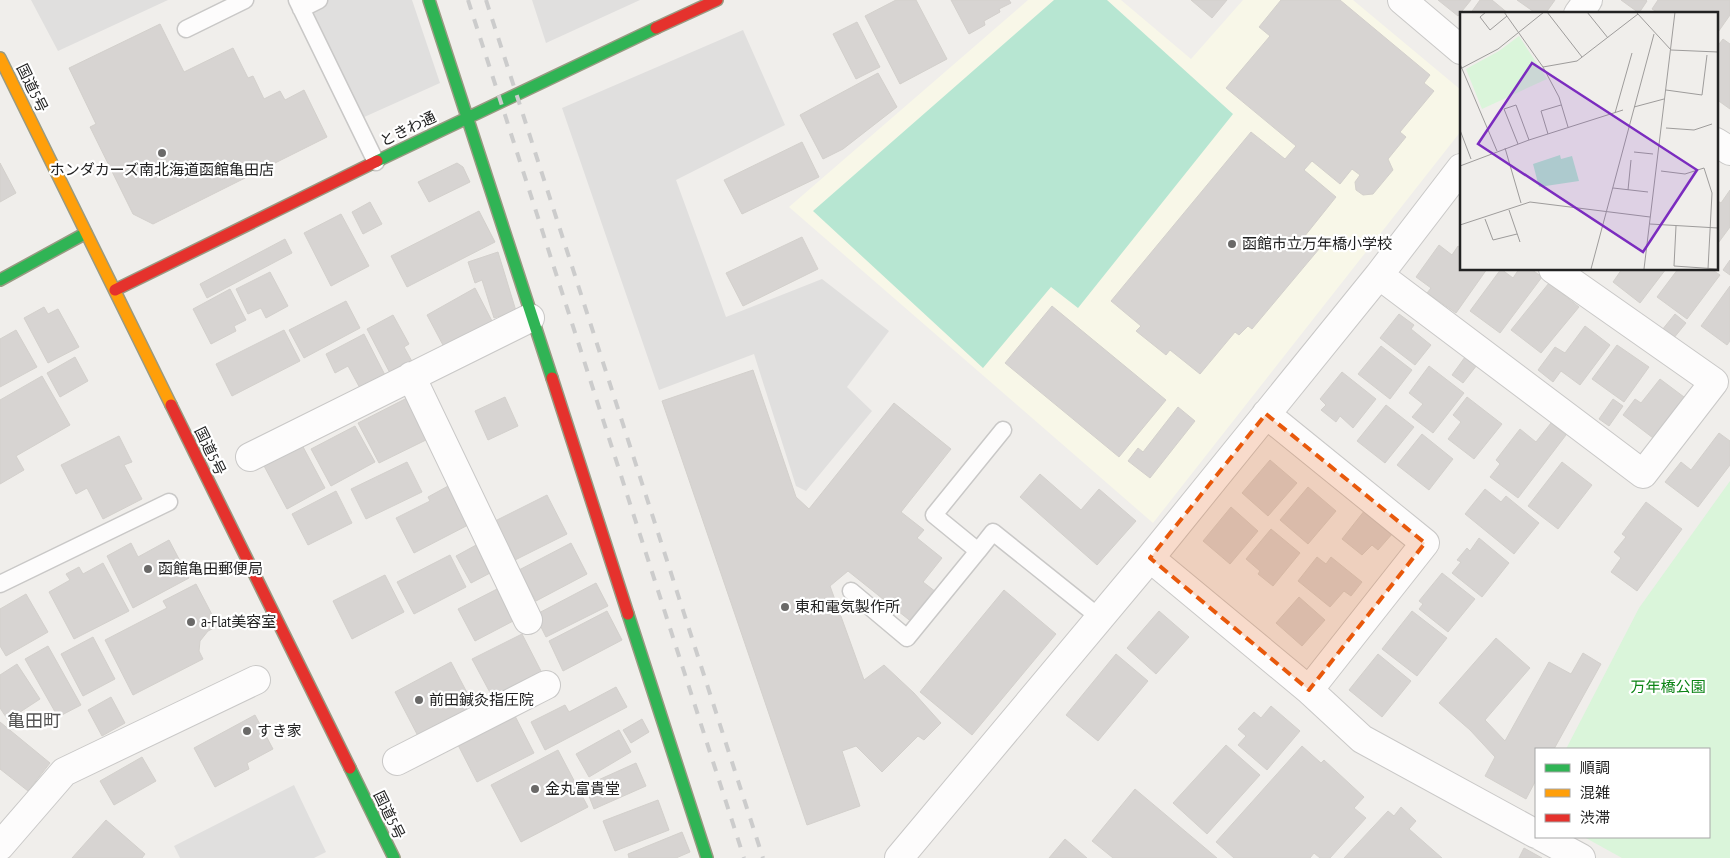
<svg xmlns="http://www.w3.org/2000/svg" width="1730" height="858" font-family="'PT Sans Narrow','Noto Sans JP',sans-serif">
  <rect width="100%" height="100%" fill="#f0eeeb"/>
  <path fill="#f8f7e8" d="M1028 0H1121L1191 59 1243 0H1353L1461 90V131L1153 523 789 207Z"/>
  <path fill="#daf5da" d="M1730 481V858H1622L1584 837H1709V749H1566L1639 608Z"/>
  <path fill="#b7e6d2" d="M1054 0H1107L1233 114 1078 308 1051 287 983 368 813 211Z"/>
  <path fill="#e0dfde" d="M31 0H168L58 51Z
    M305 0H412L440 83 362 118Z
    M532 0H640L546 43Z
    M743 30 785 125 676 180 726 317 822 279 889 331 847 387 872 411 806 491 796 486 754 354 659 390 562 108Z
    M294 785 326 852 314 858H180L174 846Z"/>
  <path fill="#d7d4d2" stroke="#d3d0cc" d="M896 0H916L947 59 900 84 865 16Z
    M951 0H1009L1011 3 999 9 1000 12 984 21 985 25 969 34Z
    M1191 0H1227L1212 18Z
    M1281 0H1340L1430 75 1424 83 1434 91 1400 132 1406 137 1388 159 1393 170 1373 194 1363 195 1356 190 1355 182 1360 175 1352 169 1340 184 1312 161 1304 170 1336 197 1304 237 1319 249 1252 329 1248 326 1239 335 1235 332 1200 374 1170 350 1166 355 1136 331 1141 326 1111 301 1251 132 1285 159 1296 146 1226 88 1270 36 1259 27Z
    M1438 0H1471L1458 16Z
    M1480 0H1492L1509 14H1470Z
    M1517 0H1555L1545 14H1537Z
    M1621 0H1646L1647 1 1639 13Z
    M1658 0H1730V15L1716 35V14H1660L1652 9Z
    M857 22 880 67 856 79 833 34Z
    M160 24 184 72 233 48 248 78 253 76 264 99 280 91 285 100 304 90 327 137 153 224 133 214 90 127 96 124 69 68Z
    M1723 39 1730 44V109L1716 99V48Z
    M878 73 897 107 843 149 823 159 800 115Z
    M802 142 819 177 742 214 724 180Z
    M0 163 16 193 0 202Z
    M457 163 463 167 470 182 429 202 418 182Z
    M1730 190V227L1716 246V200L1721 203Z
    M370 202 382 224 363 234 352 212Z
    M479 211 495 242 407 287 391 256Z
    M341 214 369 266 331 286 304 233Z
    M802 237 818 269 743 306 726 273Z
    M285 239 292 253 207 298 200 284Z
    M1439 245 1452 255 1458 246 1461 248V269H1487L1456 313 1427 293 1431 288 1416 277Z
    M498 252 516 311 494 318 482 280 475 283 468 262Z
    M1730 260V275L1723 270Z
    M1501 269 1513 278 1519 269H1531L1542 277 1500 333 1470 311Z
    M1622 269H1666L1640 303 1613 282Z
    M1678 269H1711L1720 275 1687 319 1657 297Z
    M270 272 288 306 266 318 261 308 248 314 236 289Z
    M1549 283 1579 307 1541 353 1511 330Z
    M1730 286V341L1727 345 1701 326Z
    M475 288 492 321 444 347 427 315Z
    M230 289 246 320 234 326 236 331 211 344 193 309Z
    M346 301 360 328 304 358 289 330Z
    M1052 306 1166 400 1119 457 1005 363Z
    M44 307 48 314 58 309 79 347 48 363 24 318Z
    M1399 314 1414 325 1411 329 1431 345 1415 365 1380 338Z
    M1675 314 1686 323 1673 339 1662 330Z
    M393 315 409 344 404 347 414 365 392 377 367 329Z
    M1585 326 1610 345 1580 385 1561 371 1553 382 1538 370 1555 347 1565 353Z
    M16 330 37 367 0 387V339Z
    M284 330 300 361 232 396 216 364Z
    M364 334 386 377 361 390 348 366 335 373 326 354Z
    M1617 345 1649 367 1624 402 1592 379Z
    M1381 346 1412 370 1390 399 1358 374Z
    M75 357 88 381 60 397 47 373Z
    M1465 357 1477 365 1463 383 1452 375Z
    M1429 366 1464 393 1433 433 1412 417 1423 404 1409 393Z
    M753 370 796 497 809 509 894 403 951 449 901 512 924 530 917 538 942 558 923 582 936 592 913 623 848 571 830 586 864 680 884 665 914 693 941 723 924 740 918 736 882 772 856 746 842 751 860 806 807 825 662 401Z
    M1342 372 1376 399 1353 428 1340 416 1336 422 1321 410 1326 405 1320 399Z
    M42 376 70 425 16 456 24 470 0 484V400Z
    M1660 379 1688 400 1657 441 1623 415 1635 399 1641 403Z
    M505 397 518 426 488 440 475 411Z
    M1467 397 1502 424 1474 459 1448 439 1461 422 1453 415Z
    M407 398 428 439 379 463 358 423Z
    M1613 399 1623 406 1609 426 1599 419Z
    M1386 405 1414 427 1385 463 1357 441Z
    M1178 407 1195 421 1150 478 1128 461 1138 448 1143 452Z
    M1551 423 1566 435 1518 498 1490 477 1500 464 1496 460 1520 429 1536 442Z
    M355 426 375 462 331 486 311 449Z
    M1719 433 1730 441V465L1698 507 1665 482 1681 462 1691 470Z
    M1422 434 1453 459 1429 490 1397 465Z
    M119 436 132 462 124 465 142 499 103 519 87 488 76 494 61 465Z
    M301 443 325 488 287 509 263 464Z
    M1270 460 1297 483 1268 516 1242 493Z
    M407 462 422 492 366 519 351 489Z
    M1562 462 1592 485 1558 529 1528 506Z
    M1040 474 1081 510 1099 489 1136 521 1097 565 1020 497Z
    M450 485 470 524 414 553 396 518 430 501 428 497Z
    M1308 487 1336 511 1308 544 1280 520Z
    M1485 489 1501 502 1506 496 1539 523 1514 554 1465 514Z
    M336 491 352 523 308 545 292 514Z
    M547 495 567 534 515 560 495 521Z
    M1646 502 1682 529 1637 591 1611 572 1621 558 1614 552 1626 537 1622 534Z
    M1231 507 1258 531 1230 564 1203 541Z
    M1365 510 1393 533 1378 550 1372 545 1362 555 1342 539Z
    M1271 529 1300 553 1273 586 1258 574 1260 571 1246 559Z
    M1479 538 1509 563 1482 597 1452 573 1461 562 1457 560 1467 548 1470 551Z
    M169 540 189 578 133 608 107 556 131 543 138 557Z
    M571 543 587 574 536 601 519 570Z
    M478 544 492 572 471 583 456 556Z
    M450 555 466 587 414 614 397 582Z
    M1317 557 1326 564 1331 557 1362 582 1351 596 1344 591 1330 607 1298 581Z
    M103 563 129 611 74 639 49 592 70 580 66 574 79 567 83 574Z
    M1442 573 1475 599 1448 632 1419 609 1423 604 1419 601Z
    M385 575 404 612 352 639 333 601Z
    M596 583 608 606 546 637 535 615Z
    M196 584 218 626 208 631 200 641 199 651 203 659 133 695 105 640 167 608 163 601Z
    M501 587 517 619 475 641 458 609Z
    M1004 590 1056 634 972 735 920 692Z
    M26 594 48 632 6 656 0 646V609Z
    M1299 597 1325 620 1302 646 1276 623Z
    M607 611 622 640 563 671 549 641Z
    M1159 611 1189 637 1156 674 1127 648Z
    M1412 611 1447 638 1417 676 1382 649Z
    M522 634 543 675 494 700 472 659Z
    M93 637 115 679 83 696 61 654Z
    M1496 638 1530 668 1485 720 1505 741 1549 662 1571 674 1583 653 1601 664 1554 749H1536V780L1526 799 1485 776 1495 757 1470 730 1439 703Z
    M48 646 81 705 58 717 25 659Z
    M1116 654 1148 681 1098 741 1066 715Z
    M1378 654 1411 681 1382 717 1349 690Z
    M451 662 474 706 418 736 395 692Z
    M17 664 40 699 8 720 0 708V675Z
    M616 687 627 707 545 750 531 722 565 705 569 712Z
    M111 697 125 723 102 736 88 710Z
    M1271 706 1300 731 1267 770 1238 745 1246 736 1238 729 1254 712 1261 718Z
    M255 715 273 749 247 763 249 769 215 787 194 748Z
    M515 716 534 753 477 782 458 745Z
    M642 719 649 732 631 743 623 730Z
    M0 722 50 763 28 791 0 769Z
    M619 730 631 752 589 777 576 754Z
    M1226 745 1260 775 1207 834 1173 803Z
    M1302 746 1321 763 1324 760 1364 797 1354 808 1366 818 1330 858H1320L1314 853 1310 858H1234L1216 842Z
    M558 750 588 807 521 842 491 785Z
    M142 757 156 781 114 805 100 781Z
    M636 763 646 786 594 809 585 786Z
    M1135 789 1217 858H1113L1092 841Z
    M658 800 669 830 615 851 603 821Z
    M1401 807 1416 821 1409 829 1442 858H1344L1388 811 1394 816Z
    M106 820 145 854 142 858H72Z
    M682 832 690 852 676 858H629L628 854Z
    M1065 839 1087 858H1049Z
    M1524 848 1542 858H1519Z"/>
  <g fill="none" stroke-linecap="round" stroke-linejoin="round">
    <g stroke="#c9c8c7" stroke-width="19">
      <path id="lane" d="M297 0 376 162
        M301 9 319 0
        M186 29 245 0
        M1003 430 934 515 978 551 993 532 1099 617
        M0 584 169 502
        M851 591 907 638 978 551"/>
    </g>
    <g stroke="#c9c8c7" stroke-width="30">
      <path id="street" d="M1402 0 1461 50
        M1578 14 1588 0
        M1716 142 1730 151
        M1379 275 1643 474 1714 382 1553 269
        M411 376 528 620
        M1266 414 1425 543 1309 690
        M250 457 530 318
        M1150 558 1309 690 1362 739 1536 834
        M397 761 546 685
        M1542 837 1581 858
        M0 846 64 772 256 680
        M899 858 1150 558 1379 275 1461 168"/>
    </g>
    <g stroke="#999a82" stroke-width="14">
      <path id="fast" d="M429 0 552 378
        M377 161 656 28
        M0 280 86 233
        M628 614 707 858
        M350 768 394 858"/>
    </g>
    <g stroke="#999a82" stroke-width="14">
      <path id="slow" d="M0 58 171 405"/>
    </g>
    <g stroke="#999a82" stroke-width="14">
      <path id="jam" d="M656 28 717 0
        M115 290 377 161
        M552 378 628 614
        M171 405 350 768"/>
    </g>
    <use href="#lane" stroke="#fdfcfc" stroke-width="16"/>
    <use href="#street" stroke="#fdfcfc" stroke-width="28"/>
    <use href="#fast" stroke="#30b455" stroke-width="11"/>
    <use href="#slow" stroke="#ff9f0a" stroke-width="11"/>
    <use href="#jam" stroke="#e5322d" stroke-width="11"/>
    <path stroke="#ccc" stroke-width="4" stroke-dasharray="10 10" stroke-linecap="butt" d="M468 0 744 858
      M486 0 763 858"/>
  </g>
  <path fill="#e8590c" fill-opacity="0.2" stroke="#e8590c" stroke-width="4" stroke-dasharray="10 6" stroke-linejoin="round" d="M1266 414 1425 543 1309 690 1150 558Z"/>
  <g fill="#6a6968" stroke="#fff" stroke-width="2">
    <circle cx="162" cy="153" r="5"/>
    <circle cx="1232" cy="244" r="5"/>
    <circle cx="148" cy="569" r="5"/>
    <circle cx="785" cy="607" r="5"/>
    <circle cx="191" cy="622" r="5"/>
    <circle cx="419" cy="700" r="5"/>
    <circle cx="247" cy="731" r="5"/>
    <circle cx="535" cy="789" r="5"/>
  </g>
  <g text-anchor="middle" stroke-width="4.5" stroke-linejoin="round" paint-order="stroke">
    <g font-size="15" fill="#222" stroke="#fff">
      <text transform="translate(32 88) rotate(64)" y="5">国道5号</text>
      <text transform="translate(408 129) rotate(-26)" y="5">ときわ通</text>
      <text transform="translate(210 451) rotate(64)" y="5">国道5号</text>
      <text transform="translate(389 815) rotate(64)" y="5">国道5号</text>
    </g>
    <g font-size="15" fill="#222" stroke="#fff" text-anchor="start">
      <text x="162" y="175" text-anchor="middle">ホンダカーズ南北海道函館亀田店</text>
      <text x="1242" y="249">函館市立万年橋小学校</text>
      <text x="158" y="574">函館亀田郵便局</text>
      <text x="795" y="612">東和電気製作所</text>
      <text x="201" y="627">a-Flat美容室</text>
      <text x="429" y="705">前田鍼灸指圧院</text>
      <text x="257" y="736">すき家</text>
      <text x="545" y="794">金丸富貴堂</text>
    </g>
    <g font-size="15" fill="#0c8416" stroke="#fff">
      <text x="1668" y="692">万年橋公園</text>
    </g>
    <g font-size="18" fill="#555" stroke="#fff">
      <text x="34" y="727">亀田町</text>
    </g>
  </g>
  <g transform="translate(1460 12)">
    <rect width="258" height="258" fill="#f0eeeb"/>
    <path d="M59 24 87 67 22 97 6 57 39 39Z" fill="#daf5da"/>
    <path d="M100 143 101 147 112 144 119 169 79 175 73 152Z" fill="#b7e6d2"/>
    <path fill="none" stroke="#9e9c9b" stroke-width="1" d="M26 0 20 5 30 18 47 4M44 0 83 55 117 49 178 2M87 0 122 45M127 0 148 26M177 1 211 38 258 40M0 52 37 139M83 55 99 85 108 115M0 57 38 37 84 0M206 78 242 83 247 43M174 95 204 87M155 101 172 41M206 116 234 118 252 112M0 118 11 147M88 122 81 99 101 93M58 132 44 97 56 93 69 128M45 136 61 191M174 140 193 142M0 154 69 128 163 98M201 159 225 162 244 156 252 181 248 257M153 176 188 180M168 178 171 148M49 198 60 230M25 207 33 228 57 222M190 212 258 216M0 213 70 190 190 205M216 214 214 254 258 257M131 257 194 22M184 257 215 0"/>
    <path fill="#7b2cbf" fill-opacity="0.15" stroke="#7b2cbf" stroke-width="2.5" d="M72 51 237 158 183 240 18 132Z"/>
    <rect width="258" height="258" fill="none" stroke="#222" stroke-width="2.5"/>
  </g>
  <rect x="1535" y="748" width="175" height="90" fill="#ffffff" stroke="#a7a7a7"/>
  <rect x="1545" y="764" width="25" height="8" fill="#30b455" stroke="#a7a7a7"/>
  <text x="1580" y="773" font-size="15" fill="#222222">順調</text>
  <rect x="1545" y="789" width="25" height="8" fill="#ff9f0a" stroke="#a7a7a7"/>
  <text x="1580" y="798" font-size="15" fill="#222222">混雑</text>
  <rect x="1545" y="814" width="25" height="8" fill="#e5322d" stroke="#a7a7a7"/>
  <text x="1580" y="823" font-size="15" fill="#222222">渋滞</text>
</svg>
